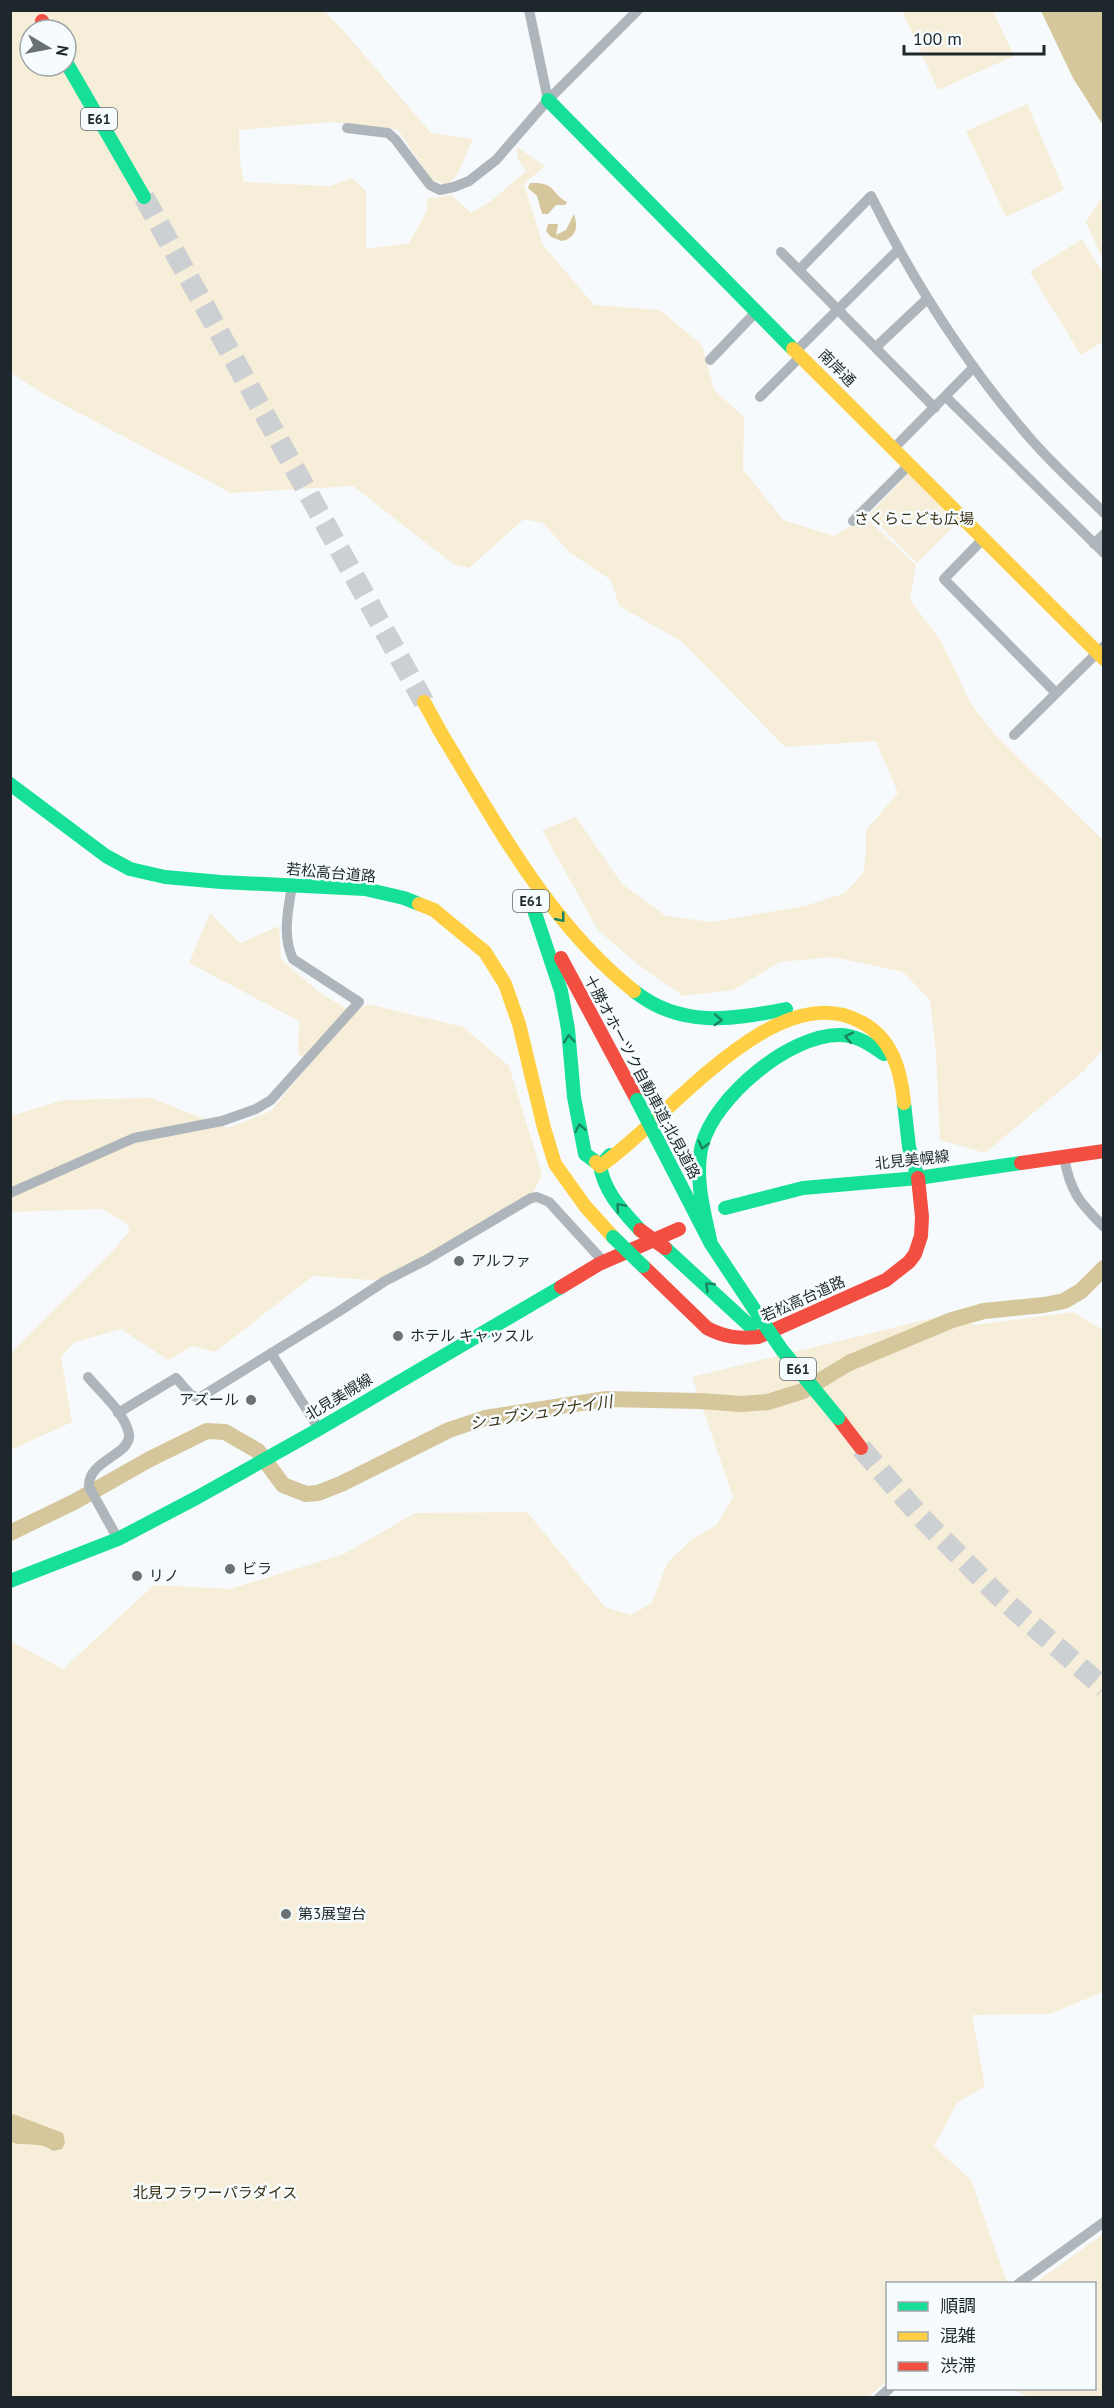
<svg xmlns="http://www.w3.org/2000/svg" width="1114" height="2408" font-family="'PT Sans','Noto Sans JP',sans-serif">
  <rect width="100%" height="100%" fill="#f7fafc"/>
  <path fill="#f6eed8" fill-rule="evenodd" d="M10 11H324L343 30 431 133 473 139 457 175 448 185 432 180 398 130 331 122 239 130 240 162 244 182 330 186 352 178 366 191V249L409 243 427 211V199L452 195 471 213 491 201 526 171 518 160 517 147 545 166 524 184 543 245 594 305 660 310 702 345 714 390 744 417 743 469 783 520 834 536 866 518 916 565 910 600 941 641 971 704 996 736 1103 840V1049L1085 1070 985 1153 940 1140 936 1052 930 1000 903 972 833 957 780 962 733 990 683 996 636 963 598 930 542 830 576 817 622 884 666 916 711 922 805 906 845 893 863 873 866 853V830L898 793 876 741 785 747 681 641 619 606 611 580 569 552 543 523 524 519 469 568 453 564 353 486 231 493 47 396 11 373ZM30 30H66V66H30Z
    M902 11H993L1014 56 938 90Z
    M1027 104 1064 190 1006 217 966 131Z
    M1103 196V260L1086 222Z
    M1082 239 1103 273 1104 341 1081 355 1030 272Z
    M909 472 958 522 917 563 869 515Z
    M210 913 240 943 279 926 281 959 318 991 353 1013 368 1004 463 1027 509 1066 542 1174 531 1198 385 1281 313 1276 215 1352 192 1346 168 1360 121 1329 75 1342 61 1357 72 1422 11 1450V1353L113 1251 130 1230 125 1222 101 1209 11 1212V1116L63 1100 151 1098 228 1128 271 1111 312 1061 298 1054 299 1021 189 963Z
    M1073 1312 1103 1330V1992L1050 2014 972 2015 985 2086 957 2103 934 2146 971 2180 1007 2283 888 2284 887 2381 868 2397H11L10 1641 63 1669 154 1585 230 1589 344 1554 415 1513 527 1512 605 1607 631 1615 652 1603 667 1563 691 1540 717 1525 733 1497 692 1377 941 1316 976 1325Z
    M1103 2234V2397H1028L1013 2389 1094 2388V2284L1035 2283Z"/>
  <path fill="#d5c69b" d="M1041 11H1103V125L1073 78Z
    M530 183C557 182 550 193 567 202L565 205H556L548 214H542L537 196 528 188Z
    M574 214C578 227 577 237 562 241L551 237 546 231 548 224H558L556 235 566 230Z
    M13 2114 63 2133 65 2143 62 2149 53 2151C38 2140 27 2148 11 2142V2115Z"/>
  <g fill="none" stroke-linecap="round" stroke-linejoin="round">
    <path stroke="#d5c69b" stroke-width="16" d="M10 1533 74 1502 150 1459 207 1431 225 1432 258 1451 283 1485 306 1494 318 1493 341 1484 449 1430 485 1418 606 1399 699 1401 742 1404 768 1402 803 1391 849 1363 952 1320 984 1311 1044 1305 1064 1301 1081 1291 1104 1268"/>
    <path stroke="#ccd0d2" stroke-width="21" stroke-dasharray="21 10" stroke-linecap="butt" d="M144 197 424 702
      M861 1448 920 1516 1001 1598 1104 1688"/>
    <path stroke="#aeb6bb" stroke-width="10" d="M529 10 548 100
      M347 128 388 133 395 139 430 185 440 190 454 187 469 181 496 160 548 100 638 10
      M781 252 935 408
      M799 270 871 196C914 283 966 364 1029 437 1052 464 1079 488 1104 513
      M876 347 927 299
      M796 351 898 250
      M710 360 756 312
      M760 397 801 356
      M946 397 1104 553
      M893 449 974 367
      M853 521 909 465
      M983 539 944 579 1056 693
      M1094 544 1104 534
      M1014 735 1104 646
      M1064 1157C1070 1192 1080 1203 1104 1227
      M10 1193 134 1138 222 1121 256 1109 271 1100 359 1002 293 959C282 936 288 910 292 886
      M271 1353 319 1429
      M88 1377C101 1393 125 1413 129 1434 132 1455 87 1460 89 1487L118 1539
      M118 1413 176 1378 191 1395 199 1398 338 1312 385 1281 426 1260 531 1198 537 1197 549 1202 603 1261
      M1018 2284 1104 2222
      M879 2398 890 2388"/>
    <path stroke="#16e098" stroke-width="14" d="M66 62 144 197
      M548 100 793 349
      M10 784 106 856 130 869 165 877 221 882 365 889 404 898 419 904
      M531 901 561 991 568 1029 574 1097 585 1154 596 1162
      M634 991C680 1028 732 1020 786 1009
      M904 1103 909 1147 918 1178
      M657 1139 711 1244 760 1318
      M610 1155 600 1166C605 1193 622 1210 640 1230
      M725 1208 803 1188 918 1178 1021 1163
      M711 1244C704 1212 694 1177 702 1145 715 1097 789 1035 839 1035 857 1035 869 1044 884 1054
      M665 1248 751 1327
      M10 1581 118 1539 198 1497 319 1429 561 1287"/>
    <path stroke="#ffcf43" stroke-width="14" d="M793 349 1104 659
      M424 702 445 740
      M438 728C494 820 548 923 634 991
      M419 904 434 910 485 952 505 984 519 1024 544 1128 555 1164 585 1206 613 1237
      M596 1162 600 1166C664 1124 775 974 861 1022 892 1038 901 1070 904 1103"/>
    <path stroke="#f24e42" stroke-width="14" d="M42 21 47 30
      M561 958 637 1100
      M1021 1163 1104 1151
      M643 1266 707 1328C724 1337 739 1339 758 1337L886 1280 909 1262 915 1254 921 1236 922 1217 918 1178
      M561 1287 599 1264 679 1229
      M838 1418 861 1448"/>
    <path stroke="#16e098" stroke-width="14" d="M637 1100 657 1139
      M613 1237 643 1266
      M760 1318 782 1350 838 1418"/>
    <path stroke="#f24e42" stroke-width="14" d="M640 1230 665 1248"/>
  </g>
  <defs><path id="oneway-chevron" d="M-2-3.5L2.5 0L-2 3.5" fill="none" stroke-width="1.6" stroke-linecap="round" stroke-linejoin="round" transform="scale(1.5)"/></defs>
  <g stroke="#1a8462">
    <use href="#oneway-chevron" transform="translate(561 918) rotate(51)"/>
    <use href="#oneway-chevron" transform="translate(718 1020) rotate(3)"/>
    <use href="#oneway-chevron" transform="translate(849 1037) rotate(-167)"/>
    <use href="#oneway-chevron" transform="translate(569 1039) rotate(-95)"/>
    <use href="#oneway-chevron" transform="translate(580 1128) rotate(-101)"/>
    <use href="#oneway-chevron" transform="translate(703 1145) rotate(105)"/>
    <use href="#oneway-chevron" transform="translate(620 1207) rotate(-130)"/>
    <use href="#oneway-chevron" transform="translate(709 1286) rotate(-136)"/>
  </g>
  <g fill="#6a7275" stroke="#f6fbfd" stroke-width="2">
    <circle cx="459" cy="1261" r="6"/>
    <circle cx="398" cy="1336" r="6"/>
    <circle cx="251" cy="1400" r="6"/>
    <circle cx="230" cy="1569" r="6"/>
    <circle cx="137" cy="1576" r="6"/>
    <circle cx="286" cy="1914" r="6"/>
  </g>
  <g text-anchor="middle" stroke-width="5" stroke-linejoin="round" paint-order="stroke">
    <g fill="#f6fbfd" stroke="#5f676b" stroke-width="1.5">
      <rect x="81" y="108" width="36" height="22" rx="4.5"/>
      <rect x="513" y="890" width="36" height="22" rx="4.5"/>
      <rect x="780" y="1358" width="36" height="22" rx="4.5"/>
    </g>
    <g font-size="14" font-weight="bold" fill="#1e282c">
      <text x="99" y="124">E61</text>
      <text x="531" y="906">E61</text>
      <text x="798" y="1374">E61</text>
    </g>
    <g font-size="15" fill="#1e282c" stroke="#f6fbfd">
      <text transform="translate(837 368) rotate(45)" y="5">南岸通</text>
      <text transform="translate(331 873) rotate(5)" y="5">若松高台道路</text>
      <text transform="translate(642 1077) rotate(62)" y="5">十勝オホーツク自動車道;北見道路</text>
      <text transform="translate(912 1160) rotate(-6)" y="5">北見美幌線</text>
      <text transform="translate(803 1299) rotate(-24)" y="5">若松高台道路</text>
      <text transform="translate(339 1397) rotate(-31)" y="5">北見美幌線</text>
    </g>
    <g font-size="15" fill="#3c3216" stroke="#f6fbfd">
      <text x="914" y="524">さくらこども広場</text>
      <text x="215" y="2198">北見フラワーパラダイス</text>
    </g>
    <g font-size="15" fill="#1e282c" stroke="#f6fbfd" text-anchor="start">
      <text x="471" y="1266">アルファ</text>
      <text x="410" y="1341">ホテル キャッスル</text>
      <text x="239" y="1405" text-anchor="end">アズール</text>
      <text x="242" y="1574">ビラ</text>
      <text x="149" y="1581">リノ</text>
      <text x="298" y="1919">第3展望台</text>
    </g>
    <g font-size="16" font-style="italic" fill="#3d3316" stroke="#f6fbfd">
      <text transform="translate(541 1412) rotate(-9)" y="6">シュブシュブナイ川</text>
    </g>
  </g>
  <rect width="1114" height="2408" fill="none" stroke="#1e282c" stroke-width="24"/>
  <rect x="886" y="2282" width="210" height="108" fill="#f6fbfd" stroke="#a0a7a9" stroke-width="1.5"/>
  <rect x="898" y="2302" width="30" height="9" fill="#16e098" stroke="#a0a7a9" stroke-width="1.5"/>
  <text x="940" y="2312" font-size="18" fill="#1e282c">順調</text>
  <rect x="898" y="2332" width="30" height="9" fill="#ffcf43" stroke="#a0a7a9" stroke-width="1.5"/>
  <text x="940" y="2342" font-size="18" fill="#1e282c">混雑</text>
  <rect x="898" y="2362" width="30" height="9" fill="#f24e42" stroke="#a0a7a9" stroke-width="1.5"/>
  <text x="940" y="2372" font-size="18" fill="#1e282c">渋滞</text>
  <g transform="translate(48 48) rotate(100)"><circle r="28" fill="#f6fbfd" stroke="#a0a7a9" stroke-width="1.5"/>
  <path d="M0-4.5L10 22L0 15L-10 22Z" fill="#6a7275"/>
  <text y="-9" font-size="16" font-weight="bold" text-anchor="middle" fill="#1e282c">N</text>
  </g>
  <path d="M904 45v9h140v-9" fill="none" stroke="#1e282c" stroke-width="3"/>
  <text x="913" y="45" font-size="18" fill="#1e282c" stroke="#f6fbfd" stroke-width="4.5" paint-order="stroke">100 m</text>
</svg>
